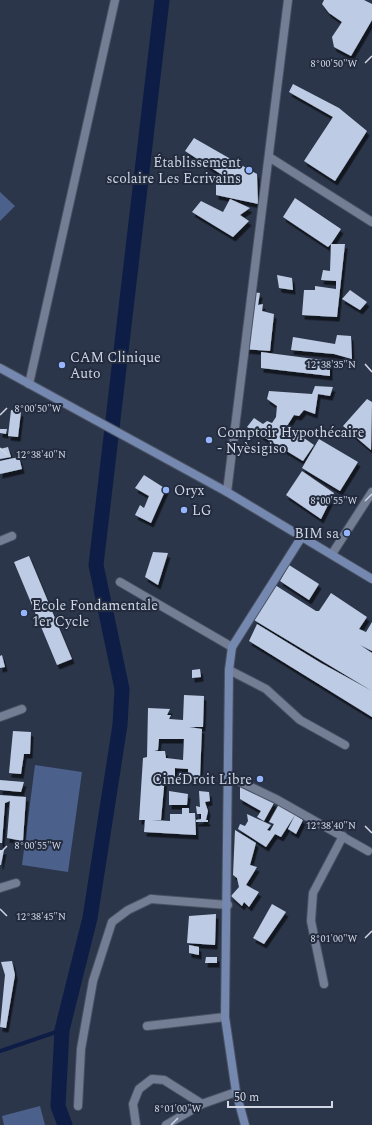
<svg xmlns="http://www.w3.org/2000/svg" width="372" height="1125" font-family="Spectral,serif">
  <defs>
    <filter id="shadow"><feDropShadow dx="2.5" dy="4.5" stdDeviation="0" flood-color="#0009"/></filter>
  </defs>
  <rect width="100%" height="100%" fill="#2c364a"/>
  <path fill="#4b608b" d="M0 192 15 206 0 221Z
    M35 765 82 772 68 872 22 865Z
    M40 1106 45 1125H4L2 1116Z"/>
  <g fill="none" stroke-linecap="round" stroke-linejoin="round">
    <path stroke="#0d1d46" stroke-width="4" d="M0 1051 62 1030"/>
    <path stroke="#0d1d46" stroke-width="15" d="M65 1125 58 1106 62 1030 90 918 120 725 122 689 96 565 162 0"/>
  </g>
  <path fill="#becbe4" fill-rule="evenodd" filter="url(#shadow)" d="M324 0H364L372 4V20L351 56 334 47 332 37 342 22 329 13 322 4Z
    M293 84 339 108 367 131 335 181 304 161 333 117 289 92Z
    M194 138 257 174 258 204 216 195V178L230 180 185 151Z
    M295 198 341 229 331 244H345L337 317 302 315 304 290H315V286L336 289V281L321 280 323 270 330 271 331 244 328 247 283 217Z
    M230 199 250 208 240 215 249 221 233 237 192 212 201 201 223 212Z
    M277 275 292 278 293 290 279 288Z
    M350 290 367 302 360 310 342 299Z
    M252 292 260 293 258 305 263 304 262 311 274 314 270 351 244 349 249 309H254L250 305Z
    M337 335 351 336 352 359 334 354 291 350 293 337 335 344Z
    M261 352 330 361V376L261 368Z
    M315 386 333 387 330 396 318 394 315 414 304 410 299 416 294 415 287 426 314 445 303 461 247 427 254 418 263 424 267 421 272 423 276 417 277 406 267 399 269 391 312 394Z
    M367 399 372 402 371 450 343 426Z
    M11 410 21 412 18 437 8 436Z
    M0 429H7L6 434 0 433Z
    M319 439 358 462 340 491 302 468Z
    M8 447 11 457 0 459V449Z
    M19 457 22 469 0 474V461Z
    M302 471 334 493 321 519 286 495Z
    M144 475 166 489 151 523 135 515 140 505 144 508 149 496 135 488Z
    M153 552 168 553 158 585 145 577Z
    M29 556 72 659 57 665 14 562Z
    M289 565 319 584 309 600 280 581Z
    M275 585 316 611H319L331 593 367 617 359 629 366 632 372 622V651L360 645 372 653V691L254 620Z
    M257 624 321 663 372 691V717L249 641Z
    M2 655 5 667 0 668V656Z
    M200 669 201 677 192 678V670Z
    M184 695 204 696 203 727H189L202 729 200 777H188V769L175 768V778L165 776 161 820H151L170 821V814H182V808H189V813H195L196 835 144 832 145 820H139L143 758 147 757 148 708 170 709 167 715H171L169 719 183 720ZM159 739H184L183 760 166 758 165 751H154L158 750Z
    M13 731 31 732 30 754H24L21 774 9 773Z
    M0 780 24 782 21 792 0 790Z
    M240 785 274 803 264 821 257 817 261 811 240 799Z
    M169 791 188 794 187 805H169Z
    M199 791 209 792 210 801 205 802 208 811 206 820H208V822H196V820L201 819V814H197L196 806 200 807Z
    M0 795 26 797 23 841 7 838 10 801 5 803 2 843H0Z
    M279 804 303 820 296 834 288 829 295 815 281 837 275 834 266 847 238 829 240 824 245 826 248 821 247 814 271 825 267 830 270 831 274 824 269 822Z
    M235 830 256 843 250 865 257 867 246 885 259 892 249 907 244 902 242 906 231 896 239 887 237 878 233 875Z
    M0 850H4L1 865H0Z
    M272 904 286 912 264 944 253 938Z
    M216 914 215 945 187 943 189 916Z
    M189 945 199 947V955L189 953Z
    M206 957H217V963H205Z
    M12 961 15 975 6 1028 0 1027 5 975 1 962Z"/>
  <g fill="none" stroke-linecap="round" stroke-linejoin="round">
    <g stroke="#495161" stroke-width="10">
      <path id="lane" d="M229 670 266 689 300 720 345 745
        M324 984 311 921 313 893 343 836
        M147 1026 225 1017
        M78 1106 81 1049 93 981 112 922 128 910 151 899
        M136 1125 133 1104 139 1089 152 1079 164 1080 202 1104
        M166 1125 202 1104 236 1092"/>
    </g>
    <g stroke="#495161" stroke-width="10">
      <path id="street" d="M269 157 372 222
        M29 384 115 0
        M227 492 288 0
        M0 541 12 536
        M332 554 372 492
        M120 582 232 647
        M0 717 22 709
        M228 776 276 799 368 851
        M0 888 16 883
        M151 899 228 905"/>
    </g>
    <g stroke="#495161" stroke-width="10">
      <path id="secondary" d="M0 368 227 492 372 579
        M245 1125 236 1092 225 1017 229 670 232 647 301 538"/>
    </g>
    <use href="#lane" stroke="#737e95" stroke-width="8"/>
    <use href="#street" stroke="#737e95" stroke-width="8"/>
    <use href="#secondary" stroke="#7588af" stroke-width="8"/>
  </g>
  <path fill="none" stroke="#d0d6e3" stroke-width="1.5" d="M365 63 372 56M365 364 372 372M0 415 7 408M0 448 7 455M365 501 372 494M365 826 372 833M0 853 7 846M0 909 7 916M365 938 372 931M171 1125 178 1118"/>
  <g fill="#95b6fd" stroke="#232c3f" stroke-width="1.5">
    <circle cx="249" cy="170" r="4"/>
    <circle cx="62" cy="365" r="4"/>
    <circle cx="209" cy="440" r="4"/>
    <circle cx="166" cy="490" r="4"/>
    <circle cx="184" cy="510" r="4"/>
    <circle cx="347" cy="533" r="4"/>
    <circle cx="24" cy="613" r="4"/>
    <circle cx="260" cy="779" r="4"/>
  </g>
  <g text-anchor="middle" stroke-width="4" stroke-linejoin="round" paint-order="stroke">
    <g font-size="14" fill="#d0d6e3" stroke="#232c3f" text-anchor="start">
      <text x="241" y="167" text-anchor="end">Établissement<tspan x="241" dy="16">scolaire Les Ecrivains</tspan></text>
      <text x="70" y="362">CAM Clinique<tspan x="70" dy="16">Auto</tspan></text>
      <text x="217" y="437">Comptoir Hypothécaire<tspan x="217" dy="16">- Nyèsigiso</tspan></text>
      <text x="174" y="495">Oryx</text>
      <text x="192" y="515">LG</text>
      <text x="339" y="538" text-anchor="end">BIM sa</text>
      <text x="32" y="610">Ecole Fondamentale<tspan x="32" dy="16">1er Cycle</tspan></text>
      <text x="252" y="784" text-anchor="end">CinéDroit Libre</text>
    </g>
  </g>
  <g font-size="10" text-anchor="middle" fill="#d0d6e3" stroke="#232c3f" stroke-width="4" stroke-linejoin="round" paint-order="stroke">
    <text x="334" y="67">8°00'50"W</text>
    <text x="331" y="368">12°38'35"N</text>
    <text x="38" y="412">8°00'50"W</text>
    <text x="41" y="458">12°38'40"N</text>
    <text x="334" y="504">8°00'55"W</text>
    <text x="331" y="829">12°38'40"N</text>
    <text x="38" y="849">8°00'55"W</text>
    <text x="41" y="920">12°38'45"N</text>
    <text x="334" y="942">8°01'00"W</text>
    <text x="178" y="1112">8°01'00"W</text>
  </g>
  <path d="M228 1101v6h104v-6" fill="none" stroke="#d0d6e3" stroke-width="2"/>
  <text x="234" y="1101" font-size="12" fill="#d0d6e3" stroke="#232c3f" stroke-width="3" paint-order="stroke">50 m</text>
</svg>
